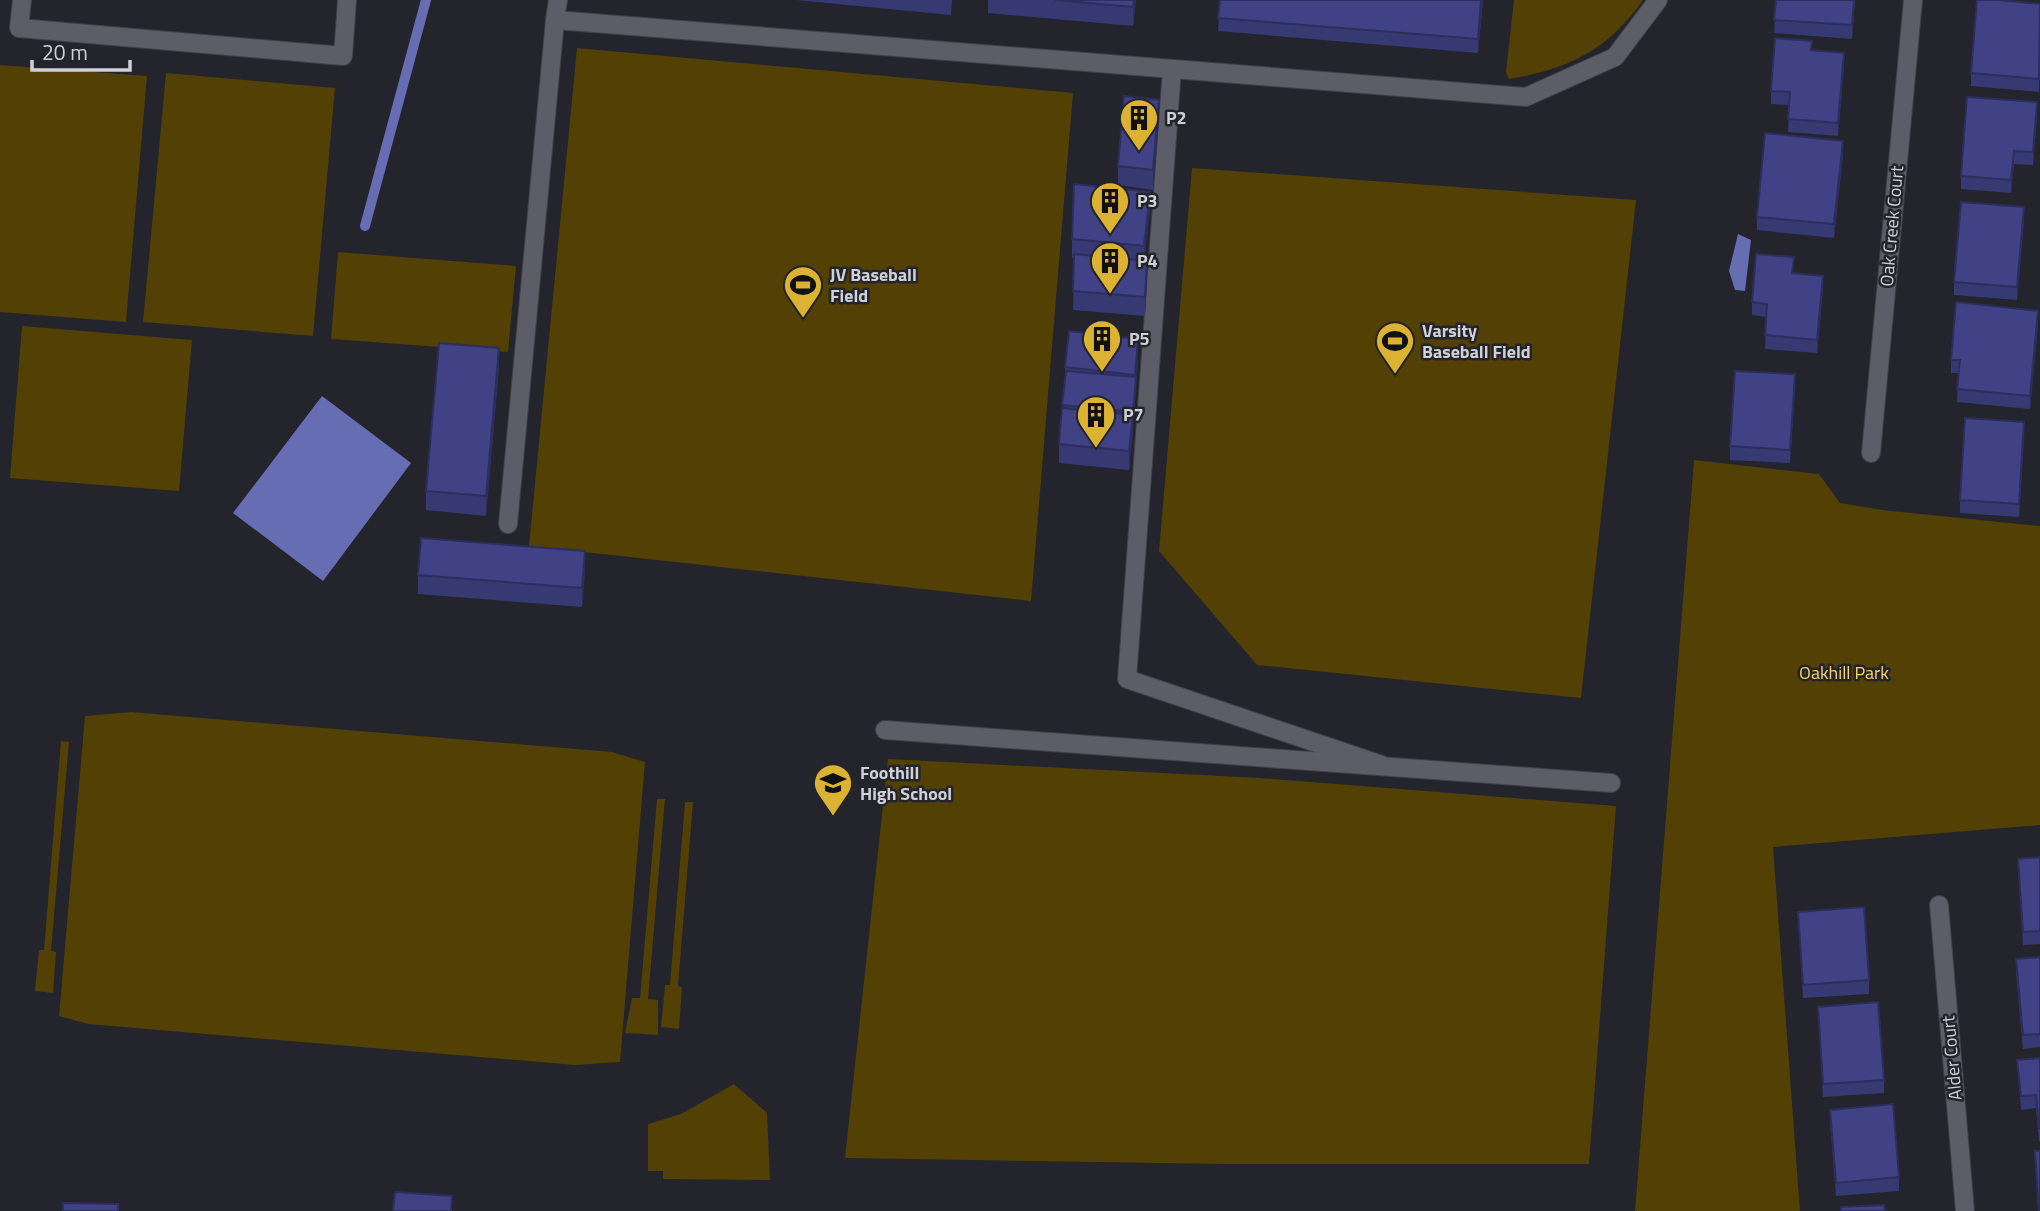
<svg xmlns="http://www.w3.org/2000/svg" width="2040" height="1211" font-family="'Titillium Web',sans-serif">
  <rect width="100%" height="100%" fill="#23242c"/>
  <path fill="#524005" d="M1514 0H1643C1608 50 1569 69 1509 79L1506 72Z
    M577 48 1073 93 1031 601 529 546Z
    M0 65 147 76 126 322 0 312Z
    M166 73 335 88 313 336 143 322Z
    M1192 168 1636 200 1581 698 1257 665 1159 551Z
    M338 252 516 266 508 352 331 339Z
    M22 326 192 340 179 491 10 478Z
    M1694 460 1819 474 1840 503 1882 510 2040 526V825L1773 847 1800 1211H1635Z
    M131 712 612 752 645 762 620 1062 575 1065 88 1024 59 1016 85 716Z
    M61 741 69 742 51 951 56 952 53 993 35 991 39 950H44Z
    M888 759 1260 778 1616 806 1589 1164H1223L845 1158Z
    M657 799H665L648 999 658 1000V1035L625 1033 632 998H640Z
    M685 802H693L678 986 682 987 679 1029 661 1027 665 985H670Z
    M734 1084 767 1113 770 1180 663 1179V1171H648V1124L681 1114Z"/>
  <path fill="#676db3" d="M1738 234 1751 240 1745 291 1735 290 1729 271Z
    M322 396 411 463 323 581 233 513Z"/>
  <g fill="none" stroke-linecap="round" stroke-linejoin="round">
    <path stroke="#676db3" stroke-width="10" d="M365 226 426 0"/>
    <g stroke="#404147" stroke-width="20">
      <path id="lane" d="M22 0 19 28 343 56 347 0
        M555 20 558 0
        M1172 69 1127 679 1382 765
        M508 524 555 20 1526 97 1615 57 1658 0
        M885 730 1611 783"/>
    </g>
    <g stroke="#404147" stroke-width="20">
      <path id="street" d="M1871 453 1913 0
        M1939 905 1965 1211"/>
    </g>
    <use href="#lane" stroke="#5c5d66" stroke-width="18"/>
    <use href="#street" stroke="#5c5d66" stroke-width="18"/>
  </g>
  <path fill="#373972" d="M796 0H952L951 15Z
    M988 0H1136L1133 26 988 13Z
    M1220 0H1483L1478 53 1218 31Z
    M1776 0H1855L1852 39 1774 33Z
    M2040 4 2039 92 1971 86V73Z
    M1812 50 1844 66 1838 136 1788 132 1789 105 1771 104V91Z
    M2037 115 2033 165 2014 164 2011 193 1961 189V176Z
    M1159 120 1153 190 1118 185V166Z
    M1843 154 1834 238 1757 230V217Z
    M1150 211 1144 261 1147 280 1145 316 1073 310 1074 258H1072V239Z
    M2024 220 2017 300 1954 295V282Z
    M1793 273 1823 289 1817 353 1765 349 1766 317 1752 315V302Z
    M2038 324 2030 409 1957 402 1958 373H1951V360Z
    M1138 359 1129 470 1059 463V444L1065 384V367Z
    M499 367 486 516 426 510V491Z
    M1795 388 1790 463 1730 460V446Z
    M2024 435 2019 517 1960 513V500Z
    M585 570 582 607 418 594V575Z
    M2040 857V944L2023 945 2018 859Z
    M1798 912 1869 980V994L1803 998Z
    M2040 957V1047L2023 1049 2016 972V959Z
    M1818 1007 1884 1080V1093L1823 1097Z
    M2040 1058V1141H2039L2036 1108 2021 1110 2017 1060Z
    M1830 1110 1899 1177V1191L1836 1196 1830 1123Z
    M2035 1151 2040 1211H2038Z"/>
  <path fill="#2d2e5d" d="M1134 0H1136L1133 26V7Z
    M1481 0H1483L1478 53V39Z
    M1854 0H1855L1852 39V25Z
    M1844 53V66L1838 136V123Z
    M1159 100V120L1153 190V170Z
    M2037 102V115L2033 165V152Z
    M1843 141V154L1834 238V224Z
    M2014 151V164L2011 193V180Z
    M1150 192V211L1144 265V246Z
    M2024 207V220L2017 300V287Z
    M1147 261V280L1145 316V297Z
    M1823 276V289L1817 353V340Z
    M2038 311V324L2030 409V396Z
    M1138 339V359L1133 431V412Z
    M499 348V367L486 516V496Z
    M1795 374V388L1790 463V450Z
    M1133 415V434L1129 470V451Z
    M2024 422V435L2019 517V504Z
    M585 551V570L582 607V588Z"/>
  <path fill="#404285" stroke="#2d2e5d" stroke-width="2" d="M1055 0H1134L1133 7Z
    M1220 0H1481L1478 39 1218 18Z
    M1776 0H1854L1852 25 1774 20Z
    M1977 0H1998L2040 4 2039 79 1971 73Z
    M1775 38 1812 41 1811 50 1844 53 1838 123 1788 119 1790 92 1771 91Z
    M1124 96 1159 100 1153 170 1118 166Z
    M1967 97 2037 102 2033 152 2014 151 2011 180 1961 176Z
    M1765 133 1843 141 1834 224 1757 217Z
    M1074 184 1150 192 1144 246 1072 239Z
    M1961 202 2024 207 2017 287 1954 282Z
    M1074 254 1147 261 1145 297 1073 291Z
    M1756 254 1794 257 1792 273 1823 276 1817 340 1765 335 1767 304 1752 302Z
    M1956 302 2038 311 2030 396 1957 389 1960 360H1951Z
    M1069 331 1138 339 1135 375 1065 367Z
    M439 343 499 348 486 496 426 491Z
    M1066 371 1136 377 1133 412 1062 405Z
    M1735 371 1795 374 1790 450 1730 446Z
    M1062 408 1133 415 1129 451 1059 444Z
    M1965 418 2024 422 2019 504 1960 500Z
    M421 538 585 551 582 588 418 575Z
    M2040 857V931L2023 932 2018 859Z
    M1864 907 1869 980 1803 985 1798 912Z
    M2040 957V1034L2023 1035 2016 959Z
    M1878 1002 1884 1080 1823 1084 1818 1007Z
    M2040 1058V1128H2039L2036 1095 2021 1096 2017 1060Z
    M1893 1104 1899 1177 1836 1183 1830 1110Z
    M2035 1151H2040V1211H2039Z
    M395 1192 452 1196 451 1211H393Z
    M63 1203 118 1204V1211H63Z
    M1884 1205 1885 1211H1841V1207Z"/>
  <defs>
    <g id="building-pin" transform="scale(2.0125)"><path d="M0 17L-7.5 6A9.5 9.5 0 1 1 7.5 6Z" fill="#dcb233" stroke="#23242c"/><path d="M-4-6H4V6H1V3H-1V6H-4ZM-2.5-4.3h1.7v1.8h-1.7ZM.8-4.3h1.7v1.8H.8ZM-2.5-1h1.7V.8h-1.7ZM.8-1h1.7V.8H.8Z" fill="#111"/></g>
    <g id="stadium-pin" transform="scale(2.0125)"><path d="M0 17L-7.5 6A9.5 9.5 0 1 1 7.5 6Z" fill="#dcb233" stroke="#23242c"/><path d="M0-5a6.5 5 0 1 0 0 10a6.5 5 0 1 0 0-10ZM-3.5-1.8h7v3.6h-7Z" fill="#111"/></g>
    <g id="school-pin" transform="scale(2.0125)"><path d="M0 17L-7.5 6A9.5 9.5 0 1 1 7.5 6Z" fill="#dcb233" stroke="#23242c"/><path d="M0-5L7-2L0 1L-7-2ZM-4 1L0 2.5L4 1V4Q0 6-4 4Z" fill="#111"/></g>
  </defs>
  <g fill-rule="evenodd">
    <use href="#building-pin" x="1139" y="118"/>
    <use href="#building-pin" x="1110" y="201"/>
    <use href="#building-pin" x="1110" y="261"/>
    <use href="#stadium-pin" x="803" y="285"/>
    <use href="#building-pin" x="1102" y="339"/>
    <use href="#stadium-pin" x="1395" y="341"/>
    <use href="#building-pin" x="1096" y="415"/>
    <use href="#school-pin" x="833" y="783"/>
  </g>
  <g text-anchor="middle" stroke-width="5" stroke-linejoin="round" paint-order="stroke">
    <g font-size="18" font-weight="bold" fill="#d0d1d6" stroke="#23242c" text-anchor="start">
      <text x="1166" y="124">P2</text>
      <text x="1137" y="207">P3</text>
      <text x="1137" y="267">P4</text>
      <text x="830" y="281">JV Baseball<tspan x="830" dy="21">Field</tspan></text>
      <text x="1422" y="337">Varsity<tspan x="1422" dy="21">Baseball Field</tspan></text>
      <text x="1129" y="345">P5</text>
      <text x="1123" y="421">P7</text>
      <text x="860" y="779">Foothill<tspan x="860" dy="21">High School</tspan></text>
    </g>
    <g font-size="18" fill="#d0d1d6" stroke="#23242c">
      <text transform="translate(1892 226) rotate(-85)" y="6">Oak Creek Court</text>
      <text transform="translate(1952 1058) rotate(-95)" y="6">Alder Court</text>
    </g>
    <g font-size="18" fill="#fdd361" stroke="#23242c">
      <text x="1844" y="679">Oakhill Park</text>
    </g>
  </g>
  <path d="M32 60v10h98v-10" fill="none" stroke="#d0d1d6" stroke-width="3.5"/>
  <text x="42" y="60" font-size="21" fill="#d0d1d6" stroke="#23242c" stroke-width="5" paint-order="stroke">20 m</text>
</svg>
